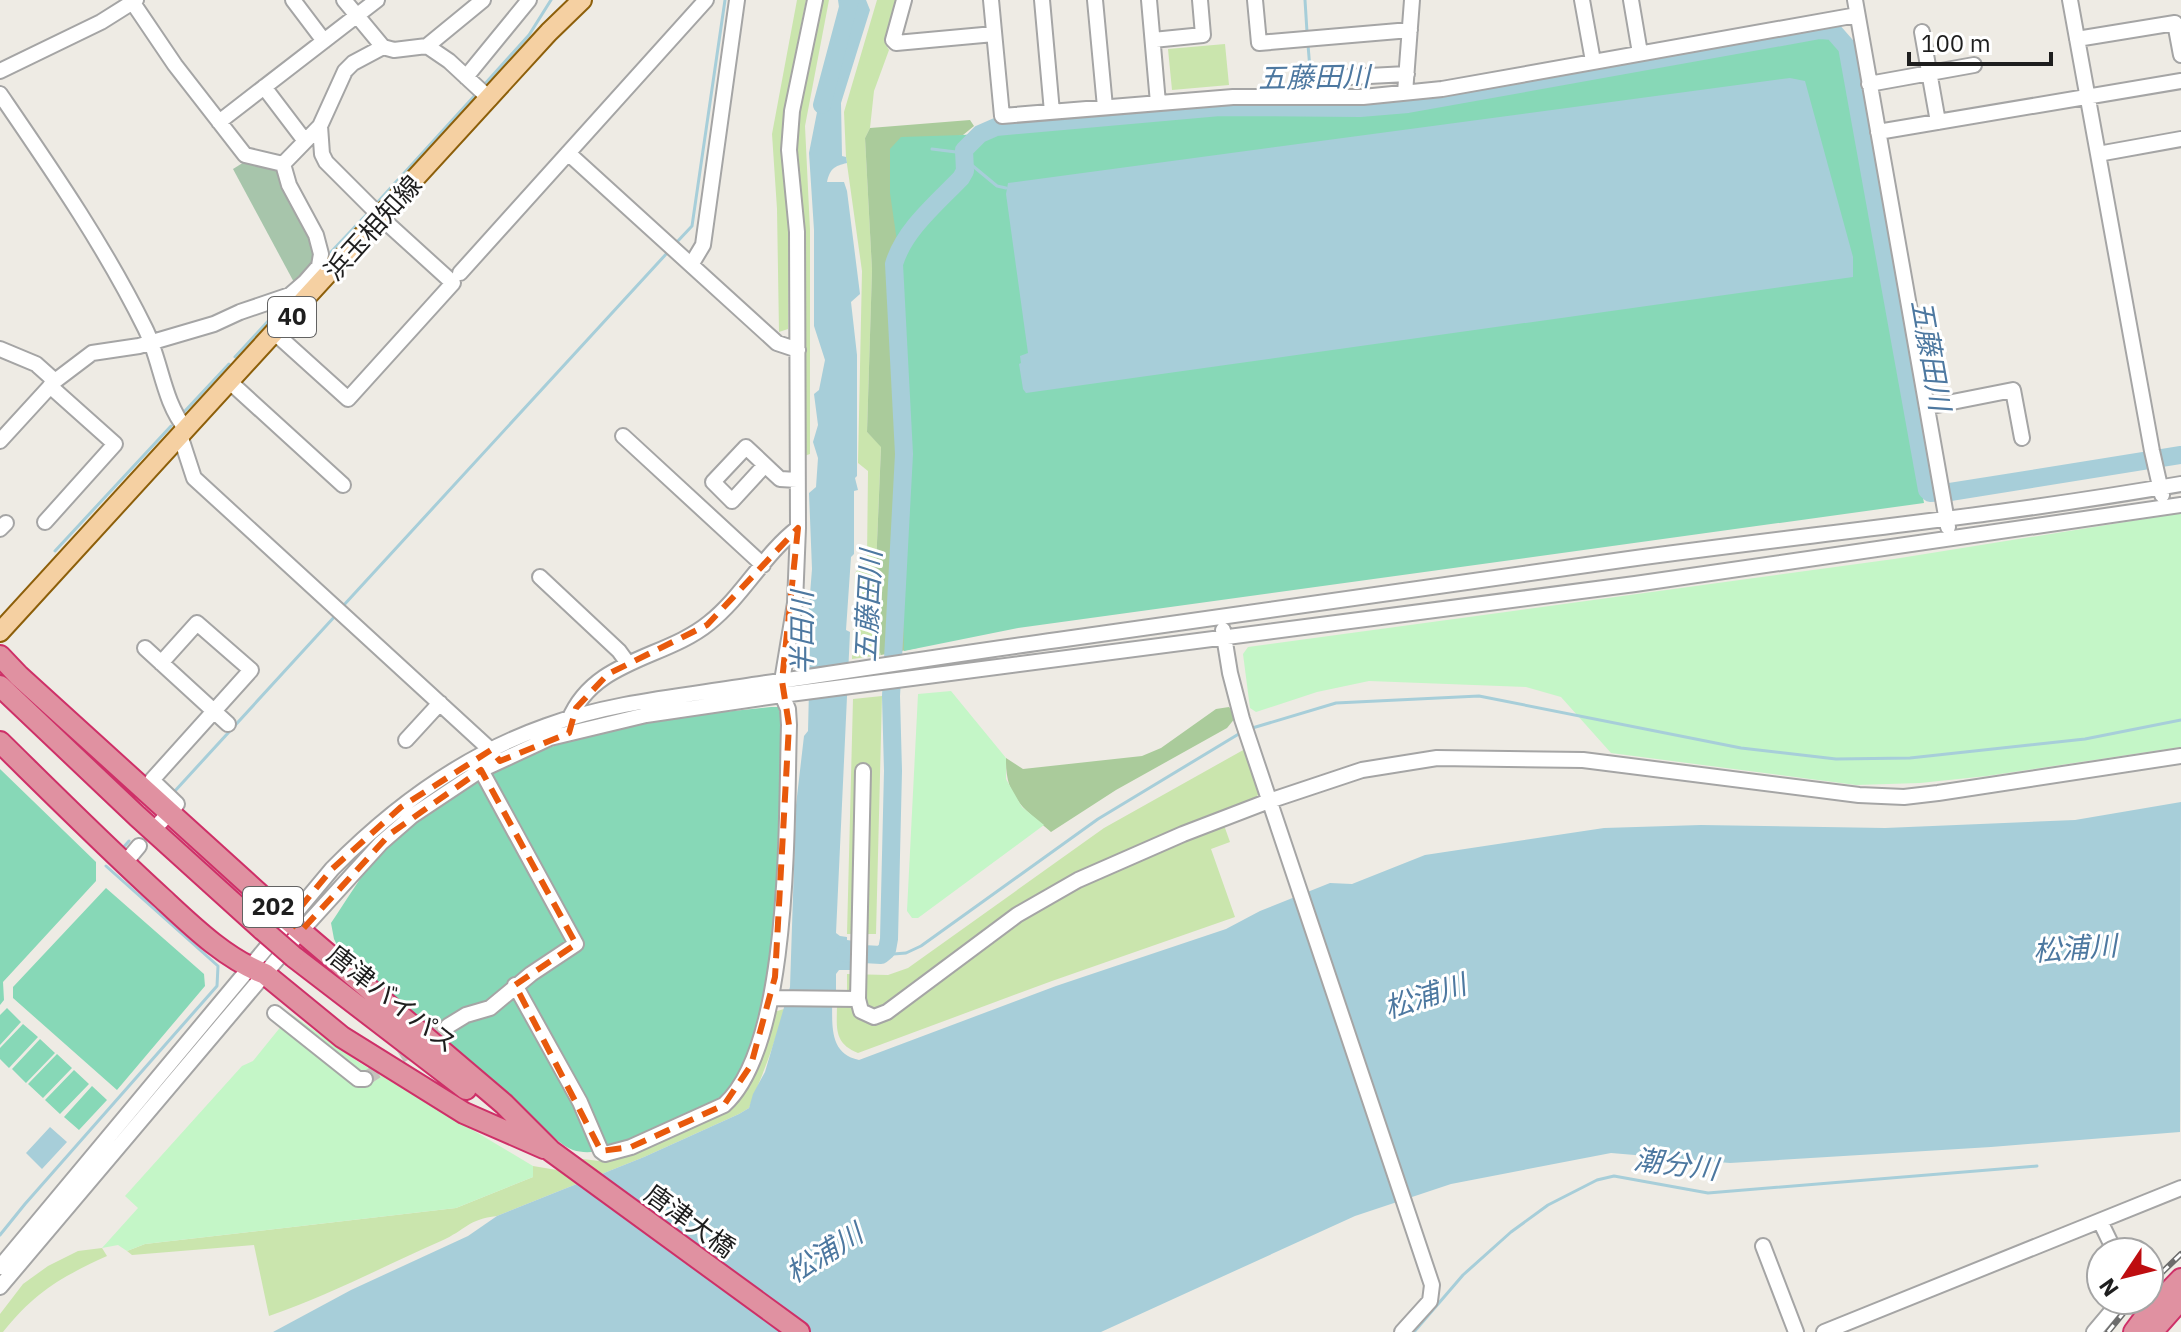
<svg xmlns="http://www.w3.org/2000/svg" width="2181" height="1332" font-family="'IBM Plex Sans','Noto Sans JP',sans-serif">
  <rect width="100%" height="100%" fill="#eeebe4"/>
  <path fill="#cae5ad" d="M797 0H806L784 110 782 147 789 228 788 329 779 332 777 209 772 134Z
    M822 0H829L805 126 810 230V454L801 457 796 153 799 109Z
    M877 0H899L886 45 889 50 874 91 870 128 865 138 872 270 867 432 881 446 876 567 864 582V613L881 655 852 659 855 573 867 559 868 471 858 463 862 271 846 157 844 112Z
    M1225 44 1229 85 1172 90 1168 49Z
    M882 696 876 934H847L853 699Z
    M1245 749 1260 793 1250 803 1220 814 1230 842 1211 849 1235 917 1052 981 858 1053C833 1043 837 1027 837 1004L847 1002V974L888 975 908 968 1104 828Z
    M784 1009C775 1045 762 1075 749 1108L739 1114 644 1157 497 1216C468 1219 466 1230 441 1241 384 1266 328 1296 269 1316L254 1245 132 1255 127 1251 145 1244 456 1208 533 1177V1166L563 1171 583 1159 607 1162 712 1116 774 1012Z
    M102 1248 107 1256C61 1277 35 1292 3 1332H0V1314L23 1284 48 1266 78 1251Z"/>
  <path fill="#aacb9b" d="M970 120 974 126 963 135 939 140 912 208 917 648 881 655 864 613V582L876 567 881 447 867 432 872 270 865 138 870 128Z
    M1229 707 1236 717 1227 728 1116 790 1051 832C1023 808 1005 797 1006 758L1023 769 1142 756 1161 748 1216 709Z"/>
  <path fill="#a7c5ab" d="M249 159 281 166 312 234 316 259 296 286 233 169Z"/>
  <path fill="#c4f6c7" d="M2181 513V747L1987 776 1920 783 1856 785 1611 753 1561 697 1526 687 1369 681 1317 692 1256 712 1250 708 1243 654 1248 647 1894 559Z
    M951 691 1006 758V779L1022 807 1044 825 918 918H912L907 911 918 694Z
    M291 1014 360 1063 533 1166V1177L456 1208 145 1244 127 1251 118 1245 102 1248 138 1208 125 1196 242 1066 253 1061Z"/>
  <path fill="#87d8b7" d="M1825 35 1835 40 1842 48 1924 503 1018 628 904 651 903 594 910 448 901 269 890 193V149L901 137 963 135 1221 113 1396 112Z
    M771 707H780L784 727 775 939 763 1022 730 1097C695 1113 610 1163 573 1150 567 1148 561 1143 557 1140L339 949 334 939 331 923C346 901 360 877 376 858 429 794 529 750 608 729 659 716 719 713 771 707Z
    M0 769 96 862V881L3 982 4 1000 0 1005Z
    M106 888 204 974 205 986 117 1090 13 998V987Z
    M7 1008 21 1022 0 1045V1015Z
    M23 1024 38 1037 9 1068 0 1059V1048Z
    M40 1039 55 1053 26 1083 12 1069Z
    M57 1054 72 1068 43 1098 28 1084Z
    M74 1070 89 1084 60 1114 45 1100Z
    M92 1086 107 1100 79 1130 64 1117Z"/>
  <path fill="#a7ced9" d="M838 0H866L870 10 841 103 842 156 846 157 847 163C834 166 830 169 827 182H844L847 191 860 294 851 302 857 355V476L855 478 858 490 854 491V554L851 557 846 630 850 632 836 933 840 936 847 937V940L854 941 853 960 850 961 851 970H839L836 974V991L832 996C833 1022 827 1053 859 1060L1056 986 1226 929 1260 911 1330 883 1352 884 1425 855 1604 828 1701 825 1885 828 2075 820 2181 802 2180 1132 1991 1147 1730 1163 1611 1153 1451 1184 1355 1216 1101 1332H273L351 1290 468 1236 497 1216 644 1157 739 1114 749 1108 753 1094 765 1072 790 987 796 805 804 736 808 731 810 648 813 640 807 632 812 569 809 493 816 487 818 458 813 442 818 425 814 394 819 390 825 360 814 326V230L809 153 819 102 837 67V28L840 14Z
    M1790 78 1805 81 1853 257V277L1026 393 1023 389 1019 364 1021 363 1020 356 1028 353 1006 194 1008 183Z
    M50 1127 67 1142 42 1169 26 1153Z"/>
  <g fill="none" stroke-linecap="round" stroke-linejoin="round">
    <path stroke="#a7ced9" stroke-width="3" d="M1305 0 1307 32
      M1308 45 1312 93
      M483 86 529 35 551 0
      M932 149 956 152 997 186 1006 188
      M375 205 477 93
      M676 243 692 226 725 0
      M331 252 368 213
      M235 357 281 307
      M184 412 229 364
      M55 551 171 426
      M343 606 668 252
      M1249 729 1336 703 1479 696 1741 748 1836 759 1910 758 2085 739 2181 720
      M174 792 336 615
      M122 849 129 841
      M881 955 906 953 921 946 1098 819 1242 732
      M0 1235 25 1204 217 986 218 966 106 866
      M1414 1332 1463 1275 1511 1232 1548 1205 1597 1180 1614 1176 1708 1193 2037 1166"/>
    <path stroke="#a7ced9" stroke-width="18" d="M822 105 850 0
      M845 953 881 955 887 950 889 939 893 771 891 696 904 454 894 264C904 230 937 203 961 178L965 171 964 150 980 134 996 127 1220 107 1360 108 1408 104 1820 30 1833 31 1847 47 1927 490 1930 493 1950 492 2181 455"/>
    <path stroke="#c4c2bc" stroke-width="14" stroke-dasharray="14 7" stroke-linecap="butt" d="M365 1079 448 1026"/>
    <g stroke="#a5a5a5" stroke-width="18">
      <path id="minor" d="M131 0 175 65 245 155 283 164
        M293 0 324 41
        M344 0 383 47 394 50 427 46 449 61 490 99
        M904 0 893 40 896 43 994 34
        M991 0 1002 116 1233 97H1363L1442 89 1857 15
        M1042 0 1052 112
        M1095 0 1105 107
        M1149 0 1158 103
        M1255 0 1259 43 1410 30
        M1582 0 1593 61
        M1631 0 1640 53
        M1855 0 1948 527
        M2070 0 2152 451 2162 495
        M1922 32 1938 122
        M2077 39 2175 23 2181 55
        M1153 40 1203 35 1200 0
        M427 46 483 0
        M0 71 101 22 136 0
        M466 77 529 0
        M1331 78 1407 74
        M1869 84 1974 65
        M264 87 305 141
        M1405 93 1412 0
        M0 94C52 170 104 245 145 328 161 360 163 402 186 429
        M219 122 377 0
        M1878 132 2181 81
        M568 153 777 343 798 350
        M2098 154 2181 139
        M283 164 320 126 345 71 353 63 383 47
        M691 265 703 245 737 0
        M460 273 706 0
        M276 334 348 399 453 283 388 224 326 162 322 154 320 126
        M0 349 36 364 55 381
        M230 382 343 485
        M1927 407 2013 390 2022 438
        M180 435 194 478 495 754
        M623 436 763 565
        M0 441 55 381 92 353 139 346 214 324 240 312 290 295 305 282 319 266 321 254 316 235 289 185 283 164
        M765 465 732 501 713 482 746 447 780 479 797 480
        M45 522 115 444 50 386
        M0 529 6 523
        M540 577 619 651 627 662
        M1223 630 1230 673 1242 719 1432 1285 1430 1301 1402 1332
        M145 648 228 724
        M569 720C594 659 665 659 709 623 743 596 764 554 798 528
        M406 740 440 703
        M863 771 858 999 861 1011 874 1017 887 1012 1017 915 1078 880 1183 834 1269 801 1362 770 1437 758 1583 760 1859 795 1904 797 1938 793 2181 756
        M158 825 177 804 152 780 251 670 197 623 161 663
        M124 864 139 846
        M515 985 580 1102 601 1151 605 1154 631 1147 724 1105C792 1044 786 816 789 725L788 709 782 695V681L795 603 798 528 797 232 789 150 792 111 815 0
        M772 998 858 999
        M275 1013 358 1079H365
        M448 1026 466 1015 490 1008 531 974 576 944 481 770
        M2100 1221 2115 1252
        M1763 1246 1796 1332
        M0 1267 332 869C393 807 464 755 546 726 612 702 685 696 753 685 855 670 956 654 1058 640 1248 614 1438 585 1629 559 1813 534 1998 516 2181 484
        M0 1287 301 931 381 843 412 816 481 770 550 738 646 715 782 695 1635 584 2181 505
        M1824 1332 2181 1188
        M2094 1332 2121 1300"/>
    </g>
    <g stroke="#8d5f0a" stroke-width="22">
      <path id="major" d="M0 632 549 32 582 0"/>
    </g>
    <g stroke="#ce3068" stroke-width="24">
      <path id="highway" d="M0 656 19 676 289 921 504 1104 551 1151
        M0 686 137 816 263 930
        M0 742C54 795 107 848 163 899 193 927 226 959 265 974L342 1037 464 1113 544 1148
        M294 957 466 1089
        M540 1143 799 1332
        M2134 1332 2148 1313 2181 1279
        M2152 1332 2181 1299"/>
    </g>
    <use href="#minor" stroke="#fff" stroke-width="14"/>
    <use href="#major" stroke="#f5d0a2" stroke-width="18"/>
    <use href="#highway" stroke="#e091a1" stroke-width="20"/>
    <g stroke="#6c6c6c" stroke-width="6">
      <path id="rail" d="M2149 1285 2181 1254
        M2108 1332 2134 1300"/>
    </g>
    <use href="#rail" stroke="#fff" stroke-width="3" stroke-dasharray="9" stroke-linecap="butt"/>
    <g stroke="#ce3068" stroke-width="24" stroke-linecap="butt">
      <path id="highway-bridge" d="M263 930 294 957"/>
    </g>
    <use href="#highway-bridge" stroke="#e091a1" stroke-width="20"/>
  </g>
  <path fill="none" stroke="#e8590c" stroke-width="6" stroke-dasharray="16 10" stroke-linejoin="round" d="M798 528 782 681 789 725 775 977 751 1065 724 1105 631 1147 601 1151 515 985 576 944 481 770 390 834 301 931 289 921 332 869 401 807 491 750 500 761 569 733 576 708 608 674 707 625Z"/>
  <g text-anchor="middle" stroke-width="6" stroke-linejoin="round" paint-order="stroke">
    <g fill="#fff" stroke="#626262" stroke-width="2">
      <rect x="268" y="297" width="48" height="40" rx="6"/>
      <rect x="243" y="887" width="60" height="40" rx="6"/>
    </g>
    <g font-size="24" font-weight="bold" fill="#1e1e1e">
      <text x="292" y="325">40</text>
      <text x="273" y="915">202</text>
    </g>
    <g font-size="26" fill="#1e1e1e" stroke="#fff">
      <text transform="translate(373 228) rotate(-48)" y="9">浜玉相知線</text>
      <text transform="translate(392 999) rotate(38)" y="9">唐津バイパス</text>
      <text transform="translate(690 1221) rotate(36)" y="9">唐津大橋</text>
    </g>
    <g font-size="28" font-style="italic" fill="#4d78a0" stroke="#fff">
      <text transform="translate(1314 77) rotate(-1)" y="10">五藤田川</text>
      <text transform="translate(1931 355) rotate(80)" y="10">五藤田川</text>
      <text transform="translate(868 606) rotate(-87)" y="10">五藤田川</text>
      <text transform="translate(802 633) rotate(-90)" y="10">半田川</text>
      <text transform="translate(2075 948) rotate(-4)" y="10">松浦川</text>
      <text transform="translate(1425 996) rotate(-18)" y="10">松浦川</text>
      <text transform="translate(1676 1164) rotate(7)" y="10">潮分川</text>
      <text transform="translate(824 1253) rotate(-32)" y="10">松浦川</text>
    </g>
  </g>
  <g transform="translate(2125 1276) rotate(235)"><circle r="38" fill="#ffffff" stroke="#a5a5a5" stroke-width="2"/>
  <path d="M0-6L14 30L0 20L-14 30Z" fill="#be0d10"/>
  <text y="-12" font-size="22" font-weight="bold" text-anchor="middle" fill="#1e1e1e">N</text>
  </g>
  <path d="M1909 52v12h142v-12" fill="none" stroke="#1e1e1e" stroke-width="4"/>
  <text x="1921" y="52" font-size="24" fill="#1e1e1e" stroke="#ffffff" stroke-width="6" paint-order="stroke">100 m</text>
</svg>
